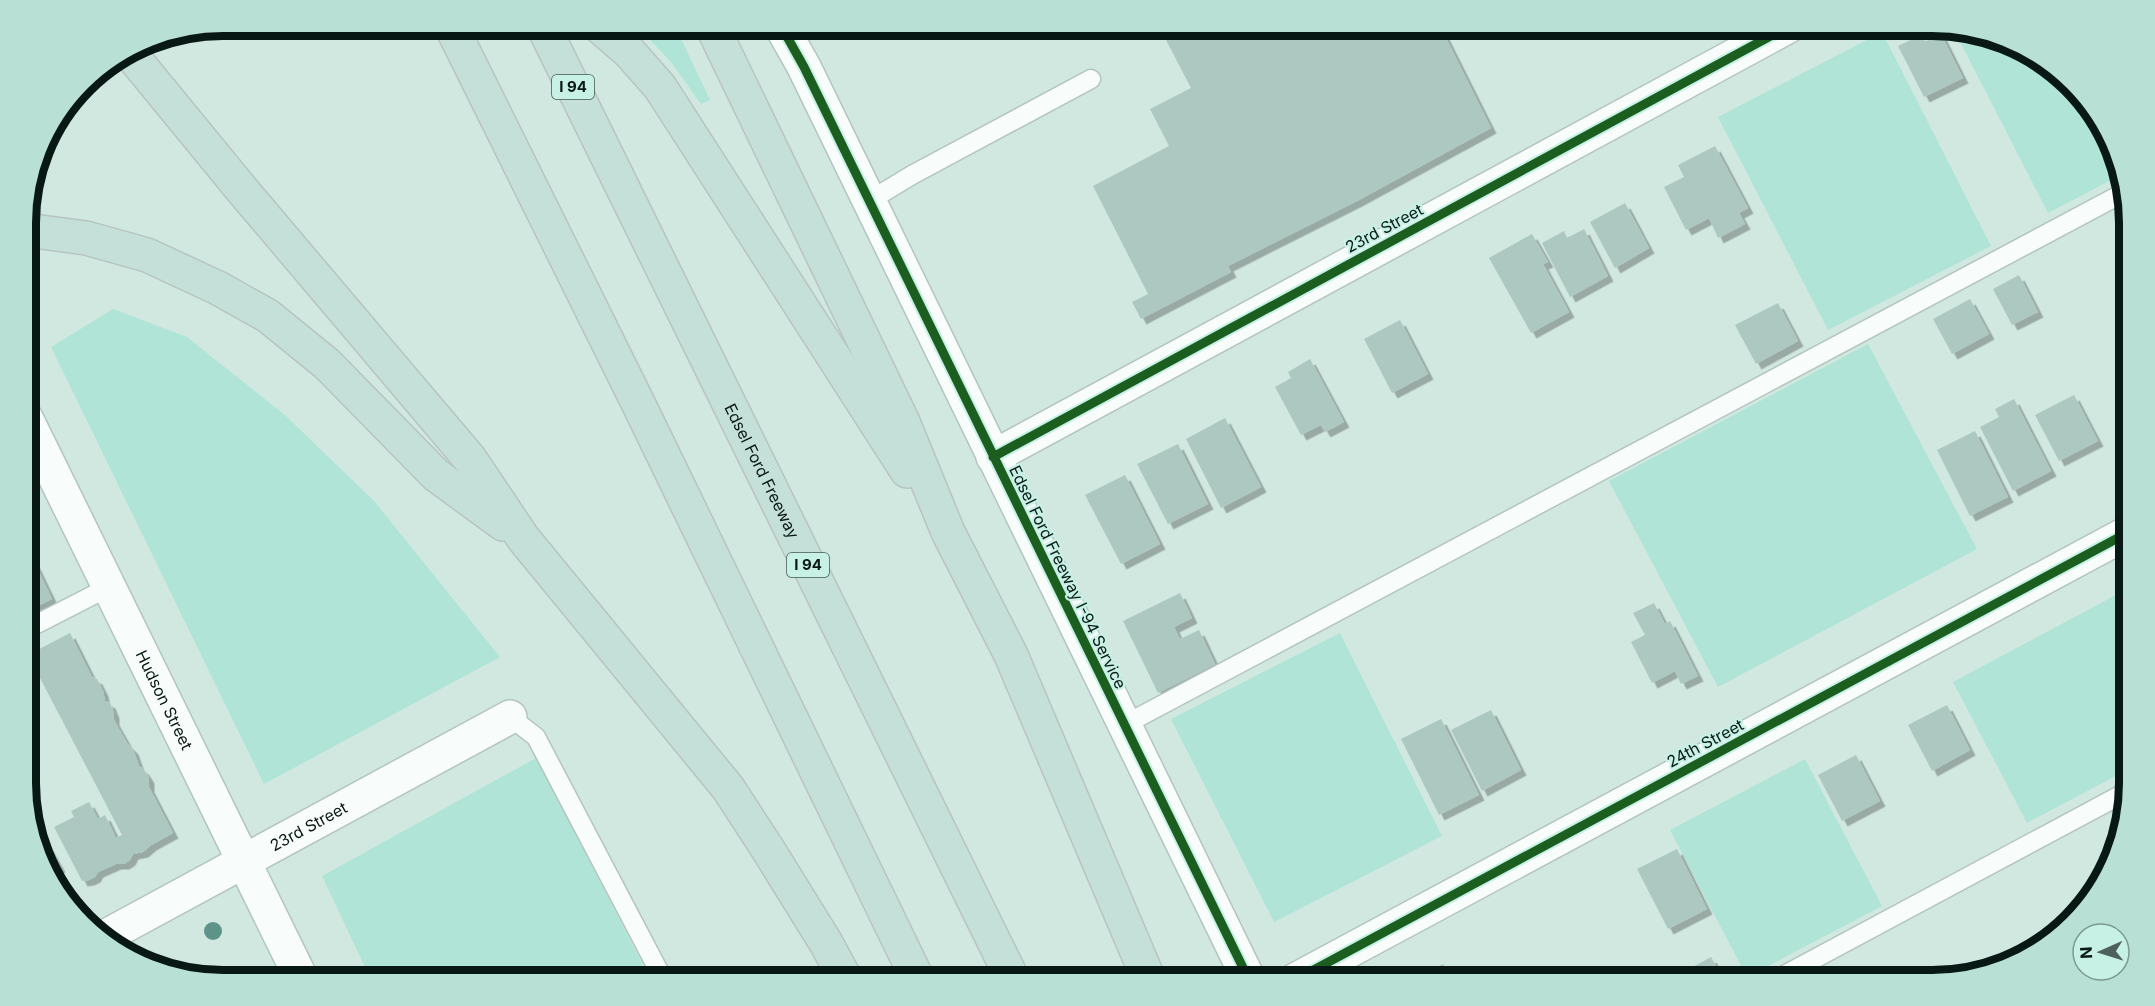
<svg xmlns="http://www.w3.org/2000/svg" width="2155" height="1006" font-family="Inter,sans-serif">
  <defs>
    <filter id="shadow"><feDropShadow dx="5.5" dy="5.5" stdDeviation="0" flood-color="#0004"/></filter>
  </defs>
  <rect width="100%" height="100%" fill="#d1e8e1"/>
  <path fill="#b0e4d7" d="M637 26H675L710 100 701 104 671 62Z
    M1954 30 2008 41 2089 103 2119 176 2048 213Z
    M1882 32 1991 246 1828 330 1718 117Z
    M113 309 187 337 286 416 374 501 500 657 264 784 51 347Z
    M1868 344 1977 549 1718 687 1609 481Z
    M2129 588V769L2027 823 1953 682Z
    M1340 633 1442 836 1274 922 1171 719Z
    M536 758 643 965 615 980H371L322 876Z
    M1805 759 1882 906 1747 977 1670 830Z"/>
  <path fill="#adc8c1" filter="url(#shadow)" d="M1181 26H1440L1491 128 1357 201 1228 266 1231 272 1141 319 1132 302 1148 294 1093 186 1169 146 1150 109 1191 88 1166 40 1184 31Z
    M1941 34 1963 78 1924 97 1898 46 1921 35 1925 42Z
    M1715 146 1748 208 1739 213 1745 224 1718 238 1709 218 1686 230 1664 187 1684 177 1678 165Z
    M1625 203 1649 248 1615 268 1590 222Z
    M1584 229 1608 276 1570 297 1542 243 1564 231 1567 238Z
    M1532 234 1548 262 1543 264 1569 312 1531 333 1489 258Z
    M2019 275 2038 312 2012 325 1993 289Z
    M1970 299 1989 334 1952 354 1933 319Z
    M1778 303 1798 341 1756 364 1735 325Z
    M1400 320 1428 374 1392 393 1364 339Z
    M1310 359 1344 422 1325 432 1321 425 1301 435 1275 387 1291 378 1288 372Z
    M2074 395 2098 441 2059 461 2035 415Z
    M2014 399 2051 471 2013 491 1980 427 1999 417 1995 409Z
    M1225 418 1261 487 1221 508 1186 439Z
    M1975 431 2008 497 1970 516 1937 450Z
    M1178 444 1208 504 1168 524 1137 464Z
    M1125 475 1160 544 1121 564 1085 495Z
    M27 547 52 599 27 611Z
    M1180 593 1192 618 1174 627 1180 639 1199 630 1215 664 1158 693 1123 621Z
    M1654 603 1665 624 1670 621 1698 676 1681 684 1675 671 1652 683 1631 642 1645 635 1633 613Z
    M70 633 92 677 97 679 103 691 105 701 110 703 114 713V720L127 743 133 749 139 766 144 770 149 778V787L173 833 151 845 143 852 133 854 130 860 124 864H116L98 872 95 877 89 880 82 881 54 827 74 817 71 811 89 802 98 819 105 815 116 838 122 835 28 655Z
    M1947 705 1970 750 1932 771 1908 725Z
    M1491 710 1521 770 1482 791 1451 730Z
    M1441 719 1479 795 1439 815 1401 739Z
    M1856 755 1880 801 1842 821 1818 775Z
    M33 819 60 867 53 871 32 820Z
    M1677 849 1707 909 1668 929 1637 869Z
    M1711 957 1724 980H1696L1689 969Z
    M1443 964 1452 980H1424L1429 978 1426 973Z"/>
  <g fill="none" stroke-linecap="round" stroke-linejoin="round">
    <g stroke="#b3c5bf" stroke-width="21">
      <path id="lane" d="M869 201 912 175 1091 79
        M27 629 109 587
        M510 717 536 737 661 975 651 980
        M1124 725 2125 192
        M1775 980 2128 791"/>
    </g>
    <g stroke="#b3c5bf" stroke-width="36">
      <g id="street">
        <path d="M781 26 804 67 1249 980"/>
        <path id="s1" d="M26 418 302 980"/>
        <path d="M993 457 1789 26"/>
        <path id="s2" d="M108 935 510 717"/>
        <path d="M1295 980 2129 532"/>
      </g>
    </g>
    <g stroke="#b8c4c1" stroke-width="36">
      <g id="highway">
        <path d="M451 26 639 405 918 980"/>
        <path id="s3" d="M543 26 1013 980"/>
        <path d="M599 26 630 53 660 87 907 471"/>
        <path d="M712 26 903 422 948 532 1011 655 1149 980"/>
        <path d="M129 52 243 191 470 459 523 538 728 788 769 851 826 943 846 980"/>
        <path d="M26 230 86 238 147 255 218 288 268 316 327 364 436 475 503 524"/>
      </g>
    </g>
    <use href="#lane" stroke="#f8fcfa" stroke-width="18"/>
    <use href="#street" stroke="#f8fcfa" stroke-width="33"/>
    <use href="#highway" stroke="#c5dfd9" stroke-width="33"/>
    <g stroke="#c8f1e5" stroke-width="13">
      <path id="cycleway" d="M781 26 804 67 1249 980
        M993 457 1789 26
        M1295 980 2129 532"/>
    </g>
    <use href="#cycleway" stroke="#1b5e20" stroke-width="9"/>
  </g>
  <circle fill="#5e9389" cx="213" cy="931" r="9"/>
  <g text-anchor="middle" stroke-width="4.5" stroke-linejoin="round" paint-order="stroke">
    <g fill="#c8f1e5" stroke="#425953" stroke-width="1.5">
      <rect x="552" y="75" width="42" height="24" rx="4.5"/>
      <rect x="787" y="553" width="42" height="24" rx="4.5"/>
    </g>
    <g font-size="15" font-weight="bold" fill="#081814">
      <text x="573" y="92">I 94</text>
      <text x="808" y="570">I 94</text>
    </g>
    <g font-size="16" fill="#081814" stroke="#c8f1e5">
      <text transform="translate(1384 228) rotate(-28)" y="6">23rd Street</text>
      <text dy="6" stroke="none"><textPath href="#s3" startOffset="496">Edsel Ford Freeway</textPath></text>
      <text transform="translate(1068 577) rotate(64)" y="6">Edsel Ford Freeway I-94 Service</text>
      <text dy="6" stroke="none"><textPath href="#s1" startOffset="314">Hudson Street</textPath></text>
      <text transform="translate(1705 743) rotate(-28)" y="6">24th Street</text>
      <text dy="6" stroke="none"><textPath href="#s2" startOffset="228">23rd Street</textPath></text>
    </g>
  </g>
  <path d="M0 0H2155V1006H0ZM223 36H1932A187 187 0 0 1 2119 223V783A187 187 0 0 1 1932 970H223A187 187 0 0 1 36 783V223A187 187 0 0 1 223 36Z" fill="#b9e0d4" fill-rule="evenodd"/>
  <path fill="none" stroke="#081814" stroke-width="8" d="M223 36H1932A187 187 0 0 1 2119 223V783A187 187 0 0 1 1932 970H223A187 187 0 0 1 36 783V223A187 187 0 0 1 223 36Z"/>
  <g transform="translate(2101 952) rotate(267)"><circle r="28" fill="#c8f1e5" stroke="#7b9a91" stroke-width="1.5"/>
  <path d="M0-4.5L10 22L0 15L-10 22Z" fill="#4e615c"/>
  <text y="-9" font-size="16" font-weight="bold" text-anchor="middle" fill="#081814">N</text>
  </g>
</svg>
